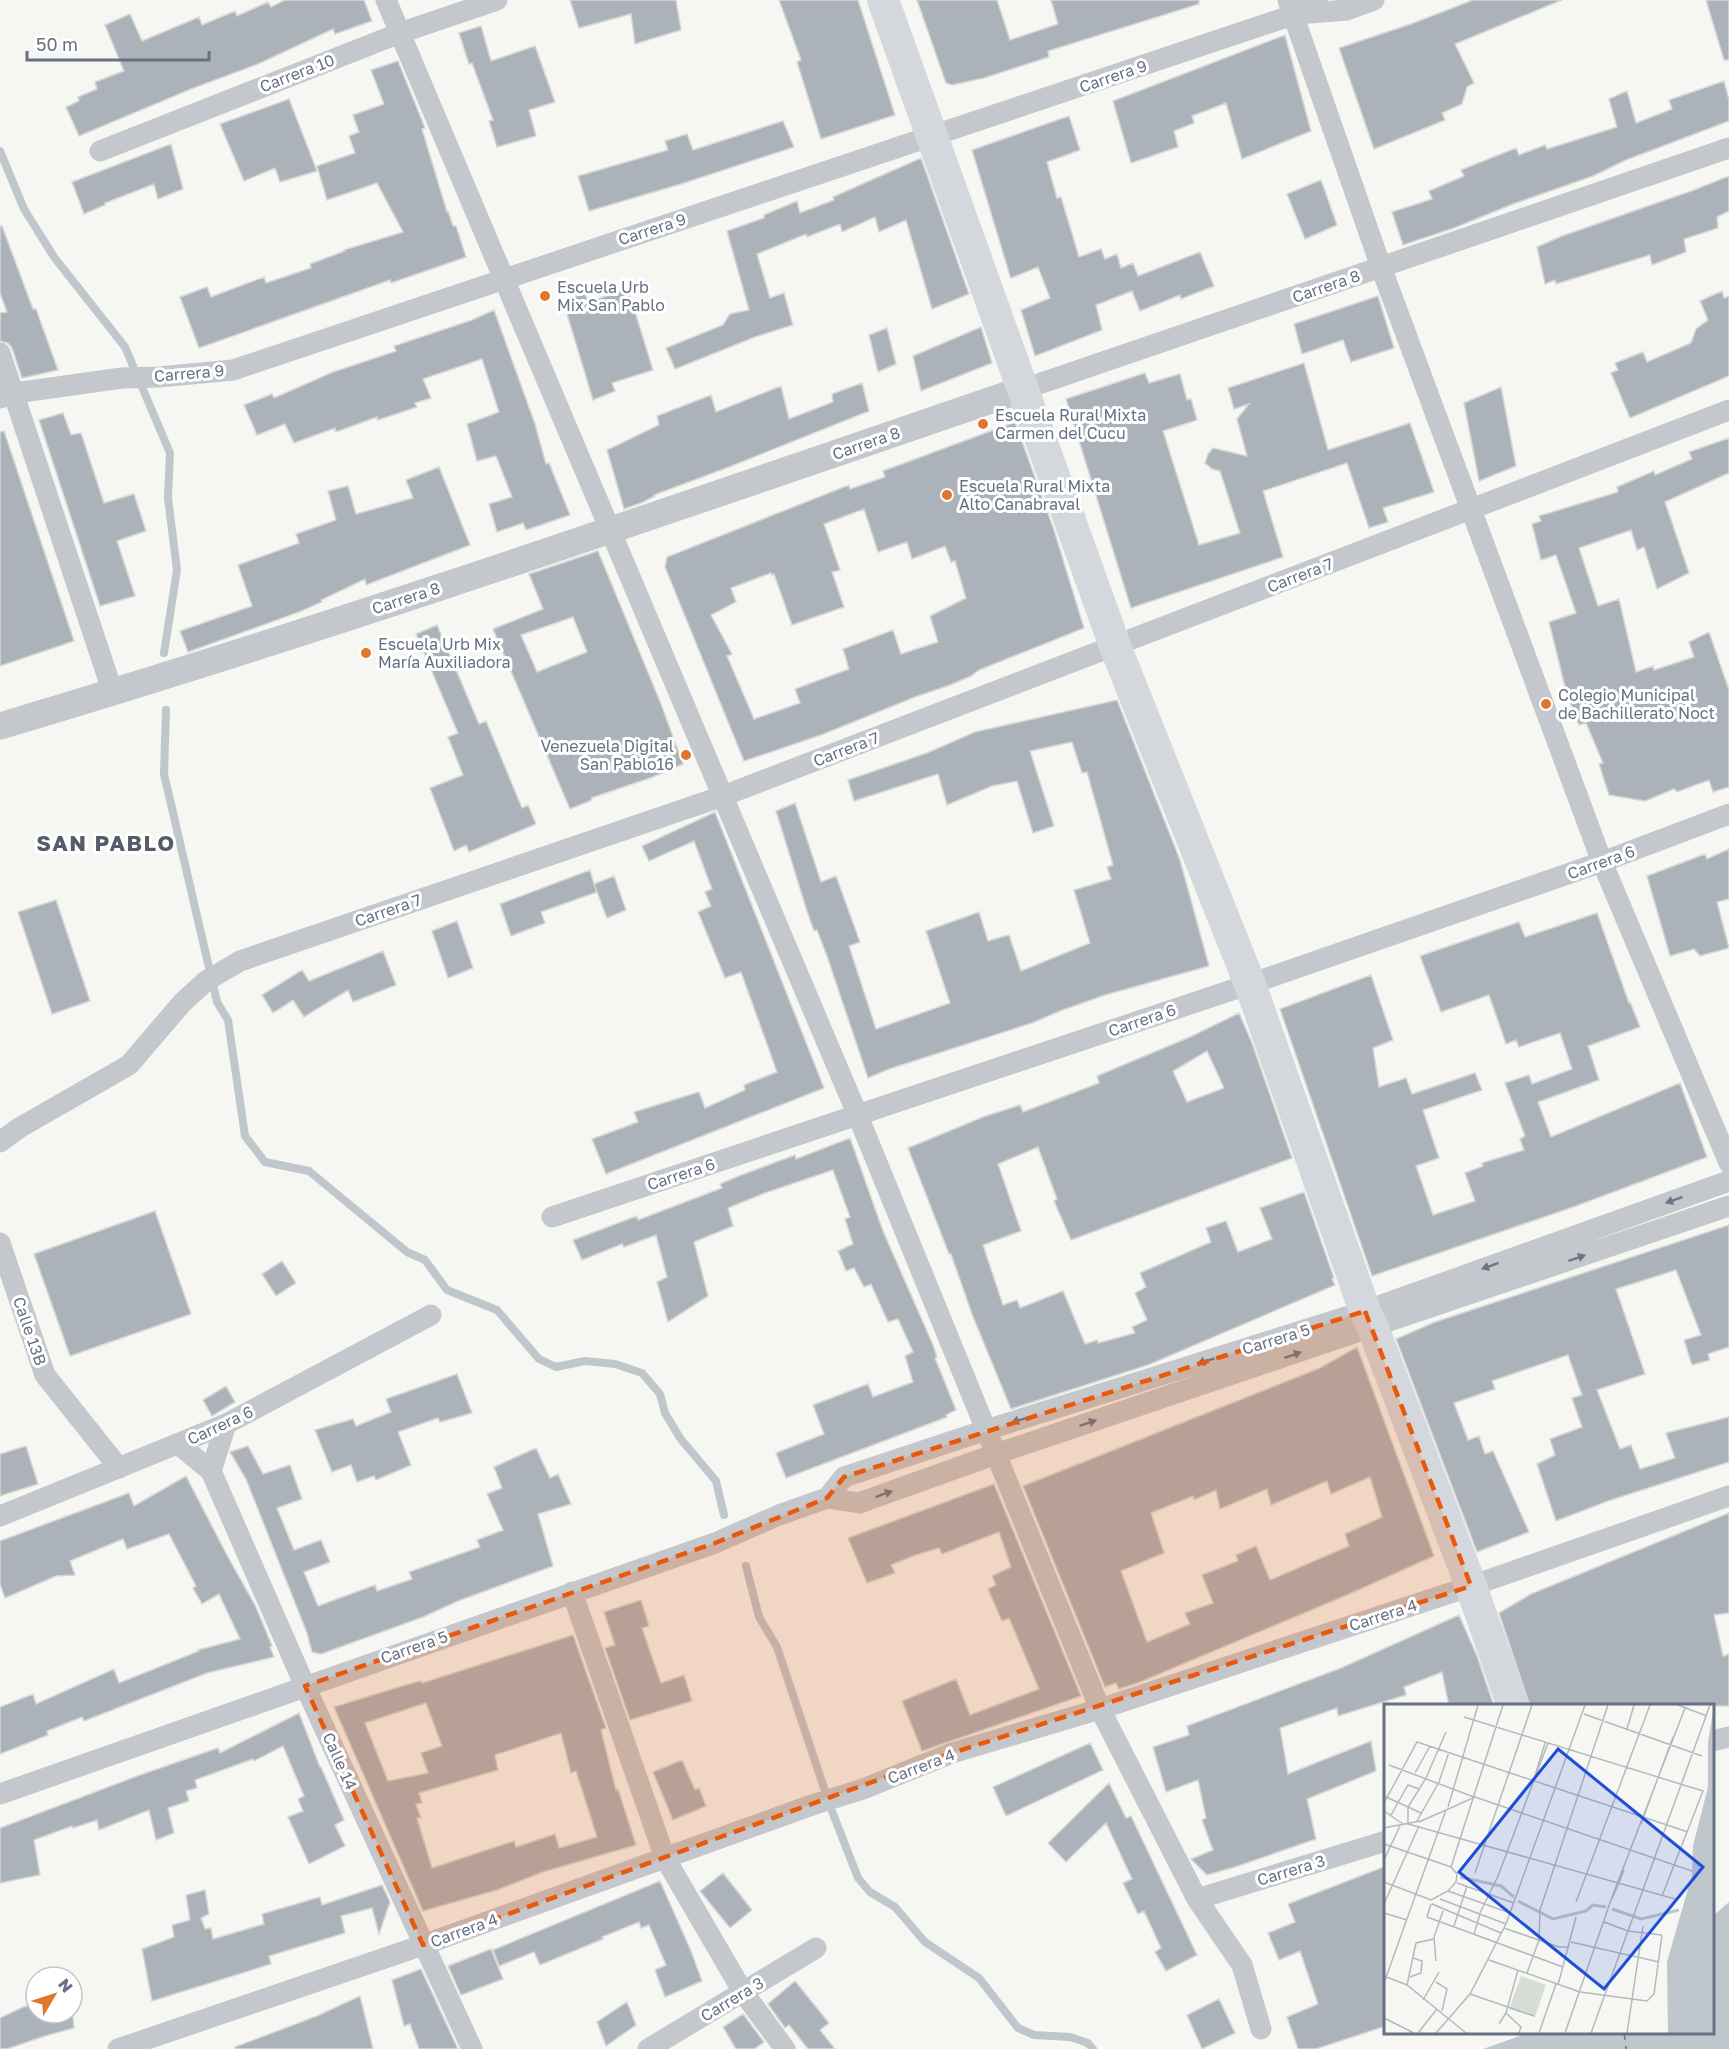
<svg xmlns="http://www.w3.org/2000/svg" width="1729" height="2049" font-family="'Golos Text',sans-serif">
  <rect width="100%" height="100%" fill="#f6f6f3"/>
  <path fill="#bfc6cc" d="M1729 1902V2049H1483L1528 2033 1712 2032 1713 1916Z"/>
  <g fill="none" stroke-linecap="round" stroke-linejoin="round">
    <path stroke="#bfc6cc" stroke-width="8" d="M0 151 24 209 54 257 125 347 170 453 168 498 177 570 164 653
      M166 710 164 774 217 1002 228 1020 245 1136 265 1162 309 1171 407 1252 425 1260 447 1290 497 1310 539 1359 556 1367 585 1361 615 1364 642 1373 660 1394 665 1413 680 1438 716 1481 724 1515
      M746 1566 759 1617 777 1647 830 1806 858 1878 870 1892 895 1907 925 1942 979 1978 1018 2028 1034 2035 1070 2037 1088 2043 1093 2049"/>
    <path stroke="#677887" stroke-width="1.5" stroke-dasharray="8 6" stroke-linecap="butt" d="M1624 2032 1626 2049"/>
  </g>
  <path fill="#acb2b9" stroke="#d7d8d6" stroke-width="1.5" fill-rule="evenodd" d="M285 0H364L372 21 335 34 333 29 258 64 191 89 79 136 66 107 79 101 78 97 97 89 95 82 124 71 105 25 130 14 142 41 199 17 202 25 235 11 237 16 268 2 271 7Z
    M570 0H676L681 30 635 44 631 14 579 28Z
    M779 0H858L895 115 821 139 797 62 801 60Z
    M917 0H997L1010 40 1058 24 1051 0H1199V4L1048 51 1049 57 984 78 952 85 946 83Z
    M1473 0H1562L1455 44 1474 83 1467 87 1462 104 1442 113 1445 120 1374 149 1339 48 1411 24Z
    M1706 0H1729V60H1724Z
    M481 26 491 61 535 46 555 102 529 110 536 136 497 147 489 121 493 120 472 63 469 64 459 33Z
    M1285 35 1311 131 1242 159 1226 103 1192 116 1194 123 1174 131 1178 147 1131 163 1113 101Z
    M398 61 425 128 422 129 447 212 448 211 453 226H456L466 257 391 283 390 280 199 348 180 297 207 287 211 297 264 277 266 283 311 268 310 264 345 251 344 250 403 232 377 183 327 200 317 166 355 153 349 136 359 132 353 115 384 104 371 70Z
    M1724 81 1729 100V121L1626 160 1593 176 1513 204 1454 228 1403 245 1392 212 1432 199 1429 191 1464 176 1461 170 1516 148 1519 155 1545 145 1547 149 1617 127 1609 99 1627 91 1636 123 1672 109 1669 100Z
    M289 99 317 171 280 182 275 168 244 181 220 124Z
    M1069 116 1080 150 1047 162 1057 198 1061 197 1079 257 1101 249 1105 259 1117 254 1121 268 1133 263 1138 276 1200 252 1214 286 1181 299 1180 295 1140 311 1132 291 1096 305 1102 330 1035 356 1021 310 1050 298 1038 267 1011 278 1010 276 972 150Z
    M783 121 794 147 681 184 589 211 578 176 668 150 665 141 687 134 693 150Z
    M171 144 183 189 158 199 154 184 105 203V205L84 214 72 182Z
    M921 158 969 294 932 309 906 220 879 232 875 217 842 232 840 224 807 237 806 234 757 254 770 298 784 293 793 325 755 337 675 369 666 348 723 325 730 314 749 310 727 231 764 218V215L797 201 800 213 834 200 833 197Z
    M1729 176V211L1717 217 1718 228 1684 239 1686 252 1652 265 1650 255 1556 284 1555 280 1545 284 1537 247 1562 236 1694 190Z
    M1321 180 1337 225 1305 239 1287 194Z
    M0 226H2L33 309H36L58 370 22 378 12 348 8 343 0 341V313L7 312 0 293Z
    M628 289 653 370 612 383 615 391 593 400 563 301 585 293 588 302Z
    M1722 291 1724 298 1729 296V376L1630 418 1611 373 1618 370 1615 363 1643 352 1647 362 1691 343 1696 329 1708 320 1700 301Z
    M1378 296 1394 348 1351 362 1343 340 1302 354 1294 324Z
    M494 310 535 424 546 464 549 463 570 515 526 530 523 523 497 532 489 504 512 497 496 456 477 461 467 424 499 412 482 359 423 379 431 398 415 403 417 407 378 420 377 417 336 432 335 428 294 443 285 424 257 435 244 405 272 394 274 398 333 372 396 351 394 346 472 320Z
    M981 327 992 363 921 391 913 356Z
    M887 328 896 364 878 372 869 335Z
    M1304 363 1328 450 1410 423 1434 492 1383 508 1388 522 1369 528 1347 463 1263 491 1283 557 1131 608 1066 399 1145 373 1149 383 1180 374 1187 400 1191 399 1197 420 1163 431 1199 545 1240 533 1220 471 1212 469 1205 463 1208 454 1213 448 1247 456 1237 419 1249 404 1234 409 1228 388Z
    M862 383 869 411 729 467 654 495 655 496 641 503 624 509 607 450 659 425 657 416 711 395 716 412 781 386 789 419 833 402 832 394Z
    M1501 387 1516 466 1479 481 1464 403Z
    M63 413 71 435 81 433 104 503 134 494 146 531 117 541 135 596 100 606 39 420Z
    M1015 422 1054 530 1084 628 979 670 971 676 950 685 915 697 821 735 744 761 665 567 667 557 849 485 850 489 885 477 883 471ZM864 509 878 552 907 542 912 559 945 546 951 562 955 561 966 598 930 616 938 642 901 654 893 630 843 649 849 669 795 689 800 703 754 719 727 656 732 654 711 615 736 602 731 588 771 573 772 575 774 574 792 625 844 607 832 572 840 570 824 524Z
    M4 431 74 641 0 666V432Z
    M1729 438V473L1665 502 1689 573 1657 589 1644 547 1637 550 1631 530 1579 548 1598 606 1619 599 1636 672 1653 666 1654 670 1694 657 1689 642 1709 632 1729 690V787L1713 792 1709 780 1677 792 1674 789 1645 801 1609 795 1599 764 1603 763 1586 723 1579 725 1567 695 1549 622 1576 613 1556 555 1541 560 1532 524 1541 521 1539 516 1618 492 1617 487 1654 471 1655 475 1692 459 1689 452Z
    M439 467 470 545 366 585 365 579 321 600 322 602 299 612 188 652 180 631 252 606 238 565 299 543 296 534 336 520 328 491 348 486 356 514 413 498 406 480Z
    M598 551 661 704 683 764 653 777 591 798 592 800 570 809 493 629 543 609 529 574ZM573 617 587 652 537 672 521 635Z
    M437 625 479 724 486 721 522 808 528 805 536 824 469 852 466 845 454 851 430 788 463 775 448 737 458 733 416 634Z
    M1117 700 1180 860 1209 966 1105 995 1060 1011 1032 1023 889 1069 868 1078 827 956 817 930 814 931 807 911 776 811 795 803 821 882 836 876 860 942 849 946 876 1029 950 1003 926 931 979 912 988 941 1009 935 1021 971 1090 943 1074 890 1111 879 1107 867 1113 865 1087 772 1082 773 1072 742 1030 751 1054 826 1033 833 1017 781 992 786 947 805 938 774 854 801 848 780 927 753 975 732Z
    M715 812 824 1088 606 1174 592 1139 638 1122 634 1112 699 1092 705 1108 745 1090 744 1085 777 1072 741 972 725 978 698 912 711 906 705 892 712 889 694 841 649 861 642 846Z
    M1729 849V899L1717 902 1729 948 1700 956 1694 949 1670 956 1647 876 1705 854 1707 859Z
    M590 870 594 884 614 876 626 910 607 918 594 884 597 892 541 912 545 923 511 936 500 904Z
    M56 900 90 1001 52 1014 18 912Z
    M1597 913 1629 1003 1630 1002 1640 1027 1588 1046 1599 1080 1538 1102 1551 1137 1680 1083 1707 1157 1576 1206 1372 1276 1280 1009 1371 975 1393 1040 1373 1048 1379 1087 1406 1078 1412 1094 1475 1073 1482 1090 1423 1110 1439 1158 1416 1166 1433 1215 1475 1201 1465 1173 1483 1166 1482 1163 1524 1150 1520 1139 1525 1136 1505 1083 1529 1075 1532 1084 1572 1069 1560 1033 1519 1047 1516 1040 1506 1044 1489 995 1441 1012 1420 956 1519 922 1525 937Z
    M457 921 473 968 448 978 432 931Z
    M383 951 396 985 353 1002 348 990 304 1017 293 1000 273 1013 262 995 302 970 309 981Z
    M1239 1013 1252 1043 1292 1158 1071 1240 1054 1201 1057 1199 1038 1147 998 1164 1021 1231 983 1245 1003 1305 1017 1300 1020 1308 1063 1291 1085 1344 1097 1340 1098 1343 1135 1333 1132 1327 1147 1320 1135 1293 1146 1287 1140 1273 1211 1242 1206 1228 1226 1221 1238 1252 1272 1239 1260 1208 1304 1192 1334 1278 1332 1279 1335 1285 1148 1365 1011 1409 972 1314 951 1254H949L908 1148 983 1117 1020 1105 1023 1112 1099 1083 1097 1076 1190 1037ZM1207 1051 1224 1088 1187 1102 1173 1071Z
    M850 1138 883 1231 933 1345 937 1357 935 1358 956 1410 946 1415 947 1417 786 1478 776 1453 824 1434 813 1405 868 1384 873 1397 913 1382 905 1356 913 1352 898 1319 888 1322 871 1284 864 1287 854 1268 846 1271 838 1251 853 1244 845 1219 850 1217 833 1170 765 1193 728 1208 733 1226 694 1242 708 1296 668 1322 657 1282 667 1277 656 1235 624 1247 622 1244 582 1260 573 1240 637 1216 638 1220 722 1188 720 1184 739 1176 795 1155 796 1159Z
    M155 1211 191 1314 70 1356 34 1254Z
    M1729 1225V1347L1708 1354 1710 1360 1692 1365 1684 1340 1701 1335 1676 1270 1616 1289 1645 1374 1597 1390 1620 1449 1631 1445 1640 1469 1675 1458 1666 1433 1729 1417V1462L1608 1501 1556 1521 1537 1464 1555 1455 1550 1439 1582 1427 1572 1398 1582 1395 1568 1355 1492 1381 1495 1389 1454 1403 1468 1440 1479 1436 1485 1454 1493 1451 1529 1532 1477 1552 1396 1339 1435 1322Z
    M282 1261 296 1283 276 1296 262 1274Z
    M1357 1347 1434 1556 1347 1595 1140 1682 1119 1689 1116 1683 1105 1687 1023 1486 1320 1368ZM1370 1477 1382 1517 1345 1534 1349 1546 1270 1580 1256 1546 1236 1555 1238 1561 1202 1575 1213 1603 1185 1613 1190 1624 1147 1642 1121 1571 1164 1553 1151 1513 1193 1496 1194 1500 1216 1490 1220 1509 1267 1489 1271 1505 1327 1481 1331 1494Z
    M457 1374 472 1413 440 1422 438 1418 398 1432 411 1465 376 1480 374 1476 357 1482 351 1465 332 1472 315 1430 353 1419 356 1426 391 1412 386 1399Z
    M226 1386 235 1402 212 1416 203 1400Z
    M26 1446 38 1484 0 1496V1454Z
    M248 1446 263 1474 290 1465 302 1499 277 1508 294 1550 321 1540 330 1562 304 1572 318 1606 375 1585 377 1591 412 1579 409 1572 480 1547 477 1540 503 1530 487 1494 502 1488 494 1467 536 1448 550 1478 558 1474 571 1504 538 1514 553 1566 458 1601 423 1617 321 1654 312 1652 307 1633 246 1479 230 1452Z
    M186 1476 228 1557 256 1607 272 1646 270 1647 274 1657 207 1673 84 1721 82 1717 47 1731 48 1735 0 1754V1707L33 1694 36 1704 114 1669 119 1683 199 1651 198 1650 240 1639 219 1594 202 1604 193 1588 196 1586 169 1534 127 1549 123 1539 70 1561 75 1575 56 1576 5 1598 0 1584V1541L129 1493 134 1506Z
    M994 1484 1081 1696 922 1751 902 1701 956 1679 970 1715 1039 1689 1009 1618 1002 1621 988 1589 996 1585 992 1576 1011 1567 999 1532 942 1554 939 1548 916 1555 891 1565 895 1573 867 1583 848 1538Z
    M1729 1513V1613L1714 1615 1723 1656 1729 1654V1706H1530L1499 1613 1531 1594Z
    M641 1600 649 1626 642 1628 661 1683 684 1675 692 1701 630 1720 605 1648 615 1645 604 1612Z
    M1459 1615 1477 1656 1494 1706H1449L1442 1672 1404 1687 1406 1695 1338 1716 1337 1708 1280 1728 1288 1774 1371 1741 1376 1771 1307 1799 1316 1839 1235 1867 1207 1875 1191 1859 1213 1850 1202 1820 1206 1818 1198 1780 1166 1792 1153 1747 1189 1735 1187 1726 1341 1668Z
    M573 1635 606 1728 601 1730 616 1790 618 1789 636 1845 543 1872 497 1890 423 1911 334 1707 402 1686 421 1681 422 1683ZM426 1703 442 1746 421 1753 428 1773 388 1781 365 1723ZM561 1733 571 1773 576 1771 597 1837 559 1848 555 1834 516 1847 514 1841 432 1868 417 1818H421L416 1804 422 1803 419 1793 498 1770 495 1755Z
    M299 1713 320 1767H321L344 1820 335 1825 345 1846 309 1864 288 1817 303 1811 298 1799 304 1796 283 1746 254 1761 253 1759 195 1780 197 1788 186 1791 189 1801 168 1808 174 1833 156 1840 149 1810 99 1830 97 1820 73 1828 72 1826 34 1840 40 1875 0 1883V1828L140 1775 218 1748 220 1753Z
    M1090 1743 1103 1770 1006 1816 993 1787Z
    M682 1760 695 1790 699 1788 706 1806 673 1820 653 1772Z
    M1109 1783 1126 1818 1131 1816 1197 1955 1166 1971 1155 1952 1161 1948 1144 1911 1138 1914 1123 1883 1132 1879 1106 1823 1066 1862 1048 1843Z
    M1386 1866V2026L1316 2049H1298L1287 2017 1318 2004 1300 1951 1279 1960 1268 1933 1295 1922 1288 1904Z
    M723 1873 752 1910 730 1928 700 1891Z
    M660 1881 691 1951 702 1981 665 1997 655 1970 666 1965 649 1925 641 1928 639 1922 602 1937 603 1939 540 1965 534 1952 499 1966 493 1950Z
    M382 1885 390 1902 379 1934 372 1908 341 1916 345 1933 269 1956 271 1964 152 2001 142 1949 174 1937 172 1925 190 1920 186 1895 205 1890 209 1914 201 1918 205 1929 211 1928 213 1939 264 1924 262 1914 320 1897 322 1905Z
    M491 1949 503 1979 461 1995 448 1966Z
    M421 1969 458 2049H419L410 2024 404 2026 392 1980Z
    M795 1981 829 2023 820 2030 835 2049H808L789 2025 785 2028 768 2004Z
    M360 1996 373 2049H235V2047L317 2016Z
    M1219 1999 1235 2033 1202 2049 1187 2015Z
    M627 2002 636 2025 606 2046 597 2022Z
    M36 2004V2013H72V2007L74 2028 45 2036 7 2049H0V2018L23 2007Z
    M743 2014 764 2042 754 2049H736L723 2027Z"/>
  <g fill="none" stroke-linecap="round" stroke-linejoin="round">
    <path stroke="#c4c7cb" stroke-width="21" d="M386 0 858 1116 1100 1709 1197 1899 1242 1965 1261 2029
      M1288 0 1381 267 1602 862 1729 1163
      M1297 14 1347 10 1374 0
      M100 151 400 33 497 0
      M0 353 113 693
      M1024 389 1729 148
      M0 398 15 393 122 378 159 377 233 370 1293 15 1317 0
      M0 1142 19 1128 129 1065 182 1003 206 981 240 961 723 796 1729 410
      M552 1217 1250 984 1602 862 1729 814
      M0 1243 45 1375 119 1468
      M178 1444 211 1471 305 1686 472 2049
      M211 1471 226 1424
      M827 1498 844 1477 986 1430 1365 1311 1729 1181
      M0 1516 226 1424 431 1315
      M572 1592 665 1858 743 1992 785 2049
      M1712 1741 1729 1737
      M0 1794 715 1543 779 1515 827 1498 859 1503 996 1454 1729 1206
      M1197 1899 1386 1841
      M118 2049 423 1945 812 1805 863 1789 952 1753 1100 1709 1471 1586 1729 1496
      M648 2049 816 1948"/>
    <path stroke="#c4c7cb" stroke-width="27" d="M0 726C344 624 684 505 1024 389"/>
    <path stroke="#d4d8dc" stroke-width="32" d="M883 0 1115 646 1250 984 1365 1311 1373 1328 1471 1586 1513 1706"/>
  </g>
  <defs><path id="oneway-solid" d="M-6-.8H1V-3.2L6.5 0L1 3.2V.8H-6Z" transform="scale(1.5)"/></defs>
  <g fill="#6b7587">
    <use href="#oneway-solid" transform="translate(1674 1200) rotate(160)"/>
    <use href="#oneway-solid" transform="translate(1577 1258) rotate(-19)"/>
    <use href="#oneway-solid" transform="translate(1490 1266) rotate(160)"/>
    <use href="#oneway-solid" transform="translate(1293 1355) rotate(-19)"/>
    <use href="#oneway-solid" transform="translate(1206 1361) rotate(163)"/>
    <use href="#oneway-solid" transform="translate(1020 1420) rotate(163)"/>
    <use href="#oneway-solid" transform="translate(1088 1423) rotate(-19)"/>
    <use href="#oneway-solid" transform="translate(884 1494) rotate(-20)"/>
  </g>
  <path fill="#e8590c" fill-opacity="0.2" stroke="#e8590c" stroke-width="4.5" stroke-dasharray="12 8" stroke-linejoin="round" d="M1365 1311 1471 1586 952 1753 423 1945 305 1686 715 1543 827 1498 844 1477Z"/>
  <g fill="#df762b" stroke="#fff" stroke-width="2">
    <circle cx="545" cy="296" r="6"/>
    <circle cx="983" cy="424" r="6"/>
    <circle cx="947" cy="495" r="6"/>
    <circle cx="366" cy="653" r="6"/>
    <circle cx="1546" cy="704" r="6"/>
    <circle cx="686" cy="755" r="6"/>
  </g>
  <g text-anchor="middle" stroke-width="6" stroke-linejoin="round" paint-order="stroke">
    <g font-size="16" fill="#667183" stroke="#fff">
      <text transform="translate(297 73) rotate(-21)" y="6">Carrera 10</text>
      <text transform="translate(1113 76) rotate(-19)" y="6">Carrera 9</text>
      <text transform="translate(652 229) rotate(-18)" y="6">Carrera 9</text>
      <text transform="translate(1326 286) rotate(-19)" y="6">Carrera 8</text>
      <text transform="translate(189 373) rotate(-5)" y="6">Carrera 9</text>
      <text transform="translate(866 443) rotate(-19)" y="6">Carrera 8</text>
      <text transform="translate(1300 575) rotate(-21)" y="6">Carrera 7</text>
      <text transform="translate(406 598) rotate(-18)" y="6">Carrera 8</text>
      <text transform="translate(846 749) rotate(-21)" y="6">Carrera 7</text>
      <text transform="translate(1601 862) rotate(-20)" y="6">Carrera 6</text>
      <text transform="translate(388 910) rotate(-19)" y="6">Carrera 7</text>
      <text transform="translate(1142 1020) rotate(-19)" y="6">Carrera 6</text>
      <text transform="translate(681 1174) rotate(-18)" y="6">Carrera 6</text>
      <text transform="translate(30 1331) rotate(71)" y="6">Calle 13B</text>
      <text transform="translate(1276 1339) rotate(-17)" y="6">Carrera 5</text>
      <text transform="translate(220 1425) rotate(-25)" y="6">Carrera 6</text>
      <text transform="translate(1383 1615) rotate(-18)" y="6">Carrera 4</text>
      <text transform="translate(414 1647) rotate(-19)" y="6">Carrera 5</text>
      <text transform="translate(340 1761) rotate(66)" y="6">Calle 14</text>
      <text transform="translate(921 1766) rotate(-21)" y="6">Carrera 4</text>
      <text transform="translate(1291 1870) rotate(-17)" y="6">Carrera 3</text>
      <text transform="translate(464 1930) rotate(-20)" y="6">Carrera 4</text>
      <text transform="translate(732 1999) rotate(-31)" y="6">Carrera 3</text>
    </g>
    <g font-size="16" fill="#667183" stroke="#fff" text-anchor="start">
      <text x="557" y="293">Escuela Urb<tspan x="557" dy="18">Mix San Pablo</tspan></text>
      <text x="995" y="421">Escuela Rural Mixta<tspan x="995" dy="18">Carmen del Cucu</tspan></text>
      <text x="959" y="492">Escuela Rural Mixta<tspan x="959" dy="18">Alto Canabraval</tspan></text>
      <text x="378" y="650">Escuela Urb Mix<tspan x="378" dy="18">María Auxiliadora</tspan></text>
      <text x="1558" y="701">Colegio Municipal<tspan x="1558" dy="18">de Bachillerato Noct</tspan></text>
      <text x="674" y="752" text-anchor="end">Venezuela Digital<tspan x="674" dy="18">San Pablo16</tspan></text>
    </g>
    <g font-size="22" font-weight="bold" letter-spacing="1.5" fill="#545c69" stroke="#fff">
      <text x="106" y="851">SAN PABLO</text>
    </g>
  </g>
  <g transform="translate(1384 1704)">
    <rect width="330" height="330" fill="#f6f6f3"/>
    <path d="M137 272 162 281 151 313 125 305Z" fill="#d6ddd4"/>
    <path d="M330 1V329H284L283 258 308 171 309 142 324 83V38Z" fill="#bfc6cc"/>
    <path fill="none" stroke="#bfc6cc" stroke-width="3" d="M309 168 330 181M76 173 117 182 130 193M134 197 169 215 202 207 209 201 222 203M228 205 257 215 295 206"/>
    <path fill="none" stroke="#b3b9bf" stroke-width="1.5" d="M294 1 323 12M200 10 318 52M80 13 319 87 278 192M243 25 250 1M62 28 42 74 24 103V120L291 195M5 61 90 93M31 69 46 42M150 75 161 39M0 92 37 109M0 99 33 38 304 128M64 103 94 1M0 107 19 120M7 111 24 81 35 85M33 117 55 78 65 48M35 118 91 93 308 167M257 120 289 33M0 124 36 117M0 140 67 163 73 170 72 178 64 187 47 196 0 178M0 156 16 122M67 163 119 1M91 169 148 1M73 179 130 199M64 187 126 209M56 195 122 220M228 195 240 166M192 198 266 1M0 200 35 122M47 200 43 213 179 263M48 200 117 229M0 209 23 216M96 209 114 172 164 39M220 218 244 227 278 231M70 222 83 182M120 224 175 243H185M90 230 96 210M187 238 275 258M105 256 196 288 263 297 270 290 278 231M52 257 50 233 59 207M143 269 155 236 156 206 224 1M0 272 23 281 82 329M26 273 37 269 38 257 29 254M52 278 63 285 58 307M0 279 62 106M23 281 32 239 50 235M174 281 192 213M86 290 150 312M39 296 55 268M122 309 137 323 135 329M0 314 30 329M115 320 122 309 134 266M34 329 53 305M52 329 86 290 122 220 201 1M155 329 172 280M181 329 228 193 301 4M207 329 326 1M243 329 259 222"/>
    <path fill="#1d4ed8" fill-opacity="0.15" stroke="#1d4ed8" stroke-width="3" d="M174 45 319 163 220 285 75 168Z"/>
    <rect width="330" height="330" fill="none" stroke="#667183" stroke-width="3"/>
  </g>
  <g transform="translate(54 1995) rotate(51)"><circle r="28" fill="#ffffff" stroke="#c2c6cd" stroke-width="1.5"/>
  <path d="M0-4.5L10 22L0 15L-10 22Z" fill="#df762b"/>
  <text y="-9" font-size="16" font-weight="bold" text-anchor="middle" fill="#667183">N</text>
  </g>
  <path d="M27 51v9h182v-9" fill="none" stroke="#667183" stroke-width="3"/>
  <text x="36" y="51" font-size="18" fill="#667183" stroke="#ffffff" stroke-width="4.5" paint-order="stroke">50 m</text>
</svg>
